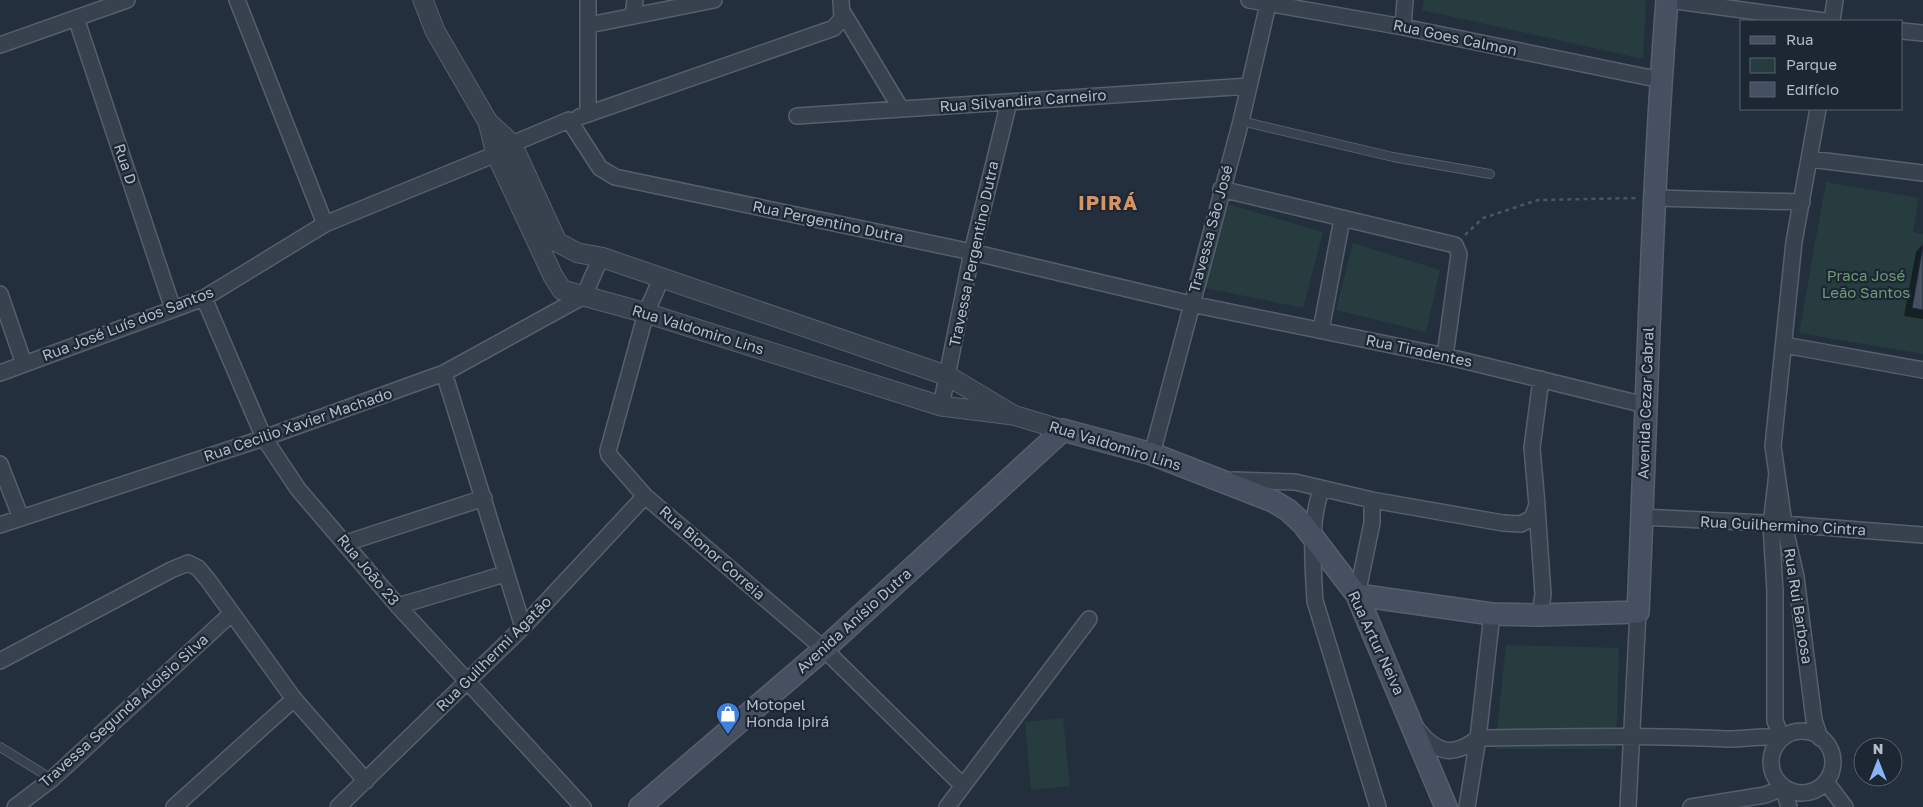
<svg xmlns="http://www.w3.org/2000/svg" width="1923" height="807" font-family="'Golos Text',sans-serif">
  <rect width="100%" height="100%" fill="#242f3e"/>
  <path fill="#263c3f" d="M1424 0H1646L1643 59 1422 10Z
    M1826 182 1919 198 1913 232 1923 234V354L1799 333Z
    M1221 202 1323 232 1303 308 1201 287Z
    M1353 243 1440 270 1426 332 1336 310Z
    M1506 645 1619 648 1616 749H1495Z
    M1063 718 1070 786 1031 790 1025 722Z"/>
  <path fill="#0007" d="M1923 244V319L1904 316 1916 252Z"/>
  <path fill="#455162" stroke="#1f2835" d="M1923 245V310L1912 308Z"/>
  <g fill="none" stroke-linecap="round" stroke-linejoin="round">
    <g stroke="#565f6c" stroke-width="10">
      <path id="service" d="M1241 121 1393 157 1490 174
        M0 747 52 779"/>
    </g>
    <g stroke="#565f6c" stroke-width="18">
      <path id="minor" d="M237 0 325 224
        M1249 0 1403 27 1661 80
        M1668 0 1825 21
        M842 11 901 109
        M633 16 635 0
        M76 18 173 309
        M1832 21 1835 0
        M589 25 714 0
        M1403 27 1405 0
        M1902 31 1923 33
        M0 45 127 0
        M1818 109 1794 242 1773 446 1784 524 1796 577 1814 720 1820 738
        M588 114 834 28 842 18 841 0
        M797 116 1249 86
        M579 117 588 114V0
        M1810 159 1923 173
        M1221 189 1455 245 1459 254 1445 356
        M1656 198 1802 202
        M661 279 646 313 608 451 609 455 645 496 824 649 962 785
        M0 294 24 364
        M204 298 264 438 298 489 398 606 583 807
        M1321 330 1342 219
        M1784 345 1923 370
        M0 373 204 298 325 224 496 154 512 144 569 120 600 168 615 177 972 252 1191 304 1445 356 1645 405
        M444 373 523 627
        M941 406 972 252 1009 102
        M1152 454 1241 121 1269 0
        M0 464 21 518
        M1233 480 1295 482 1372 500 1503 523 1521 524 1532 518 1537 505 1532 448 1541 379
        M1322 489C1309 518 1313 569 1315 601L1378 807
        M1537 507 1543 594 1540 615
        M1642 517 1784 524 1923 535
        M0 525 264 438 444 373 584 296 601 257
        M346 543 484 498
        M1357 595 1372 523V500
        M398 606 505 574
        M0 661 171 570 188 563 198 568 208 580 294 699 366 781
        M1417 729C1436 753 1453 758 1478 738 1562 737 1645 735 1728 739 1746 739 1764 735 1782 738L1775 721V591L1771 525 1777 473
        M1771 762a31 31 0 1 1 62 0a31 31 0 1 1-62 0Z
        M1826 782 1845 807
        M15 807 52 779 231 614
        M174 807 294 699
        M338 807 523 627 645 496
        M947 807 1089 619
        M1467 807 1478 738 1492 614
        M1628 807 1638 612
        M1691 807 1765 795 1783 788 1789 807"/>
    </g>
    <g stroke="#565f6c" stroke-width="21">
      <path id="tertiary" d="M423 0 435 31 488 122 512 144 557 242 578 253 601 257 948 376 1013 415
        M488 122 496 154 553 276 562 290 646 313 941 406 1013 415 1063 430"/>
    </g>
    <g stroke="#565f6c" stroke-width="24">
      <path id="secondary" d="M1357 595 1492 614 1540 615 1638 612C1647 408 1651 204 1667 0
        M640 807 824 649 1063 430 1152 454 1273 501 1288 510 1303 524 1357 595 1446 807"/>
    </g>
    <path stroke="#44595c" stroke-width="2.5" stroke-dasharray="4 4" stroke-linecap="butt" d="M1465 235 1483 218 1538 200 1638 198"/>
    <use href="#service" stroke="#38414e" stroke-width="8"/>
    <use href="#minor" stroke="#38414e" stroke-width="15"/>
    <use href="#tertiary" stroke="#38414e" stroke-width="19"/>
    <use href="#secondary" stroke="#465061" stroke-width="21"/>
  </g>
  <defs>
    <g id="shop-pin" transform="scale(1.25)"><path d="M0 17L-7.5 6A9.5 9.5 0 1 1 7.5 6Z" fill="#3f7fe0" stroke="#1d2633"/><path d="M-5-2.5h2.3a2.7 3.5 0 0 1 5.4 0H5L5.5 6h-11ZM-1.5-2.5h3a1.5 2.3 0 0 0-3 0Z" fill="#fff"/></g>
  </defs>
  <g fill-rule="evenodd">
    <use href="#shop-pin" x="728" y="714"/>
  </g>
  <g text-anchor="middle" stroke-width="4.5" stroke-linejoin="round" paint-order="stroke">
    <g font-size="15" fill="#b4bcc9" stroke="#1d2633">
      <text transform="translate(1455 38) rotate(12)" y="5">Rua Goes Calmon</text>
      <text transform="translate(1023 101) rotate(-4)" y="5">Rua Silvandira Carneiro</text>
      <text transform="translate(125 164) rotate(72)" y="5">Rua D</text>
      <text transform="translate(828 222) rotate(12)" y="5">Rua Pergentino Dutra</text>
      <text transform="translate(1211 229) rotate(-75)" y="5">Travessa São José</text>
      <text transform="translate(974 254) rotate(-78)" y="5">Travessa Pergentino Dutra</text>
      <text transform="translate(128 324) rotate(-21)" y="5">Rua José Luís dos Santos</text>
      <text transform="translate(698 330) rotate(17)" y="5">Rua Valdomiro Lins</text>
      <text transform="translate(1419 351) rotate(12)" y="5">Rua Tiradentes</text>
      <text transform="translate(1646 403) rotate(-88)" y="5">Avenida Cezar Cabral</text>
      <text transform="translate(298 425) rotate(-19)" y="5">Rua Cecilio Xavier Machado</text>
      <text transform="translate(1115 446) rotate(17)" y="5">Rua Valdomiro Lins</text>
      <text transform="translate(1783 526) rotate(3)" y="5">Rua Guilhermino Cintra</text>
      <text transform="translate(712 553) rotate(41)" y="5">Rua Bionor Correia</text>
      <text transform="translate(368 570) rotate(50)" y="5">Rua João 23</text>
      <text transform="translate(1798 606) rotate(81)" y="5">Rua Rui Barbosa</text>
      <text transform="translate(854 621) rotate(-42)" y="5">Avenida Anísio Dutra</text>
      <text transform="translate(1376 643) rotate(65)" y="5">Rua Artur Neiva</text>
      <text transform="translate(494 654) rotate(-45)" y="5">Rua Guilhermi Agatão</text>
      <text transform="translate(124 711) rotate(-42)" y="5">Travessa Segunda Aloisio Silva</text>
    </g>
    <g font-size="15" fill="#6b9a76" stroke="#1d2633">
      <text x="1866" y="281">Praca José<tspan x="1866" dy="17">Leão Santos</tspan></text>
    </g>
    <g font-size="15" fill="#b4bcc9" stroke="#1d2633" text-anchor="start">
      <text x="746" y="710">Motopel<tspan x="746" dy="17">Honda Ipirá</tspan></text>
    </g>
    <g font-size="20" font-weight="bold" letter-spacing="1" fill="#d59563" stroke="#1d2633">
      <text x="1108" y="210">IPIRÁ</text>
    </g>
  </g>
  <rect x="1740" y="20" width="162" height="90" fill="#1d2633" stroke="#59626f"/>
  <rect x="1750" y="36" width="25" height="8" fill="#465061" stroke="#59626f"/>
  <text x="1786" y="45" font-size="15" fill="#b4bcc9">Rua</text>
  <rect x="1750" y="58" width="25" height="15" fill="#263c3f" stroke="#59626f"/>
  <text x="1786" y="70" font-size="15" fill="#b4bcc9">Parque</text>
  <rect x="1750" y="82" width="25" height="15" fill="#455162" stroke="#59626f"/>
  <text x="1786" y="95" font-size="15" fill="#b4bcc9">Edifício</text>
  <g transform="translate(1878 762)"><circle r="24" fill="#1d2633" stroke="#59626f"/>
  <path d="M0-4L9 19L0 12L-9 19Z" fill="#8ab4f8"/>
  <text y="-8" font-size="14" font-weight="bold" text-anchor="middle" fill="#b4bcc9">N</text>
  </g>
</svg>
